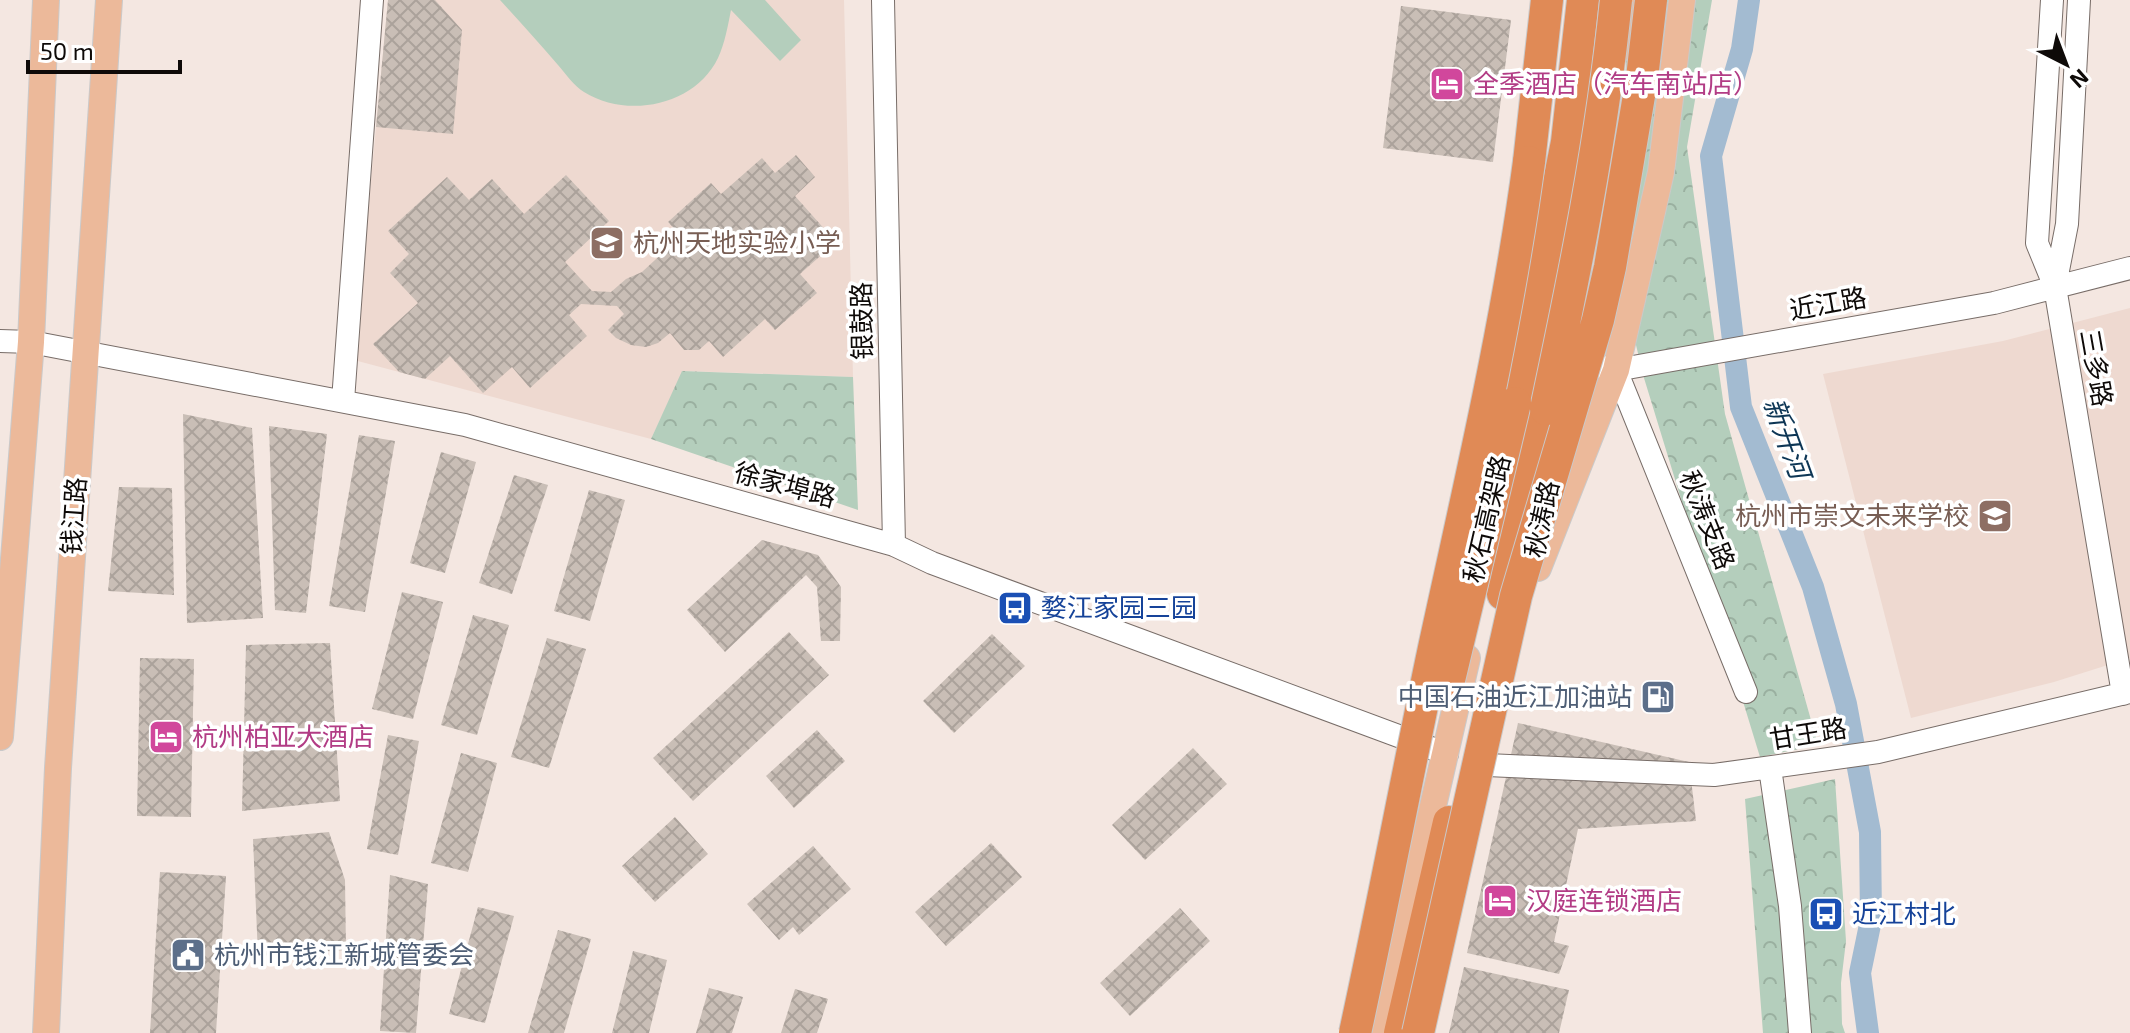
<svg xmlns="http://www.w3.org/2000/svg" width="2130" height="1033" font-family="'Exo 2','Noto Sans SC',sans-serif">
  <defs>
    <pattern id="park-crowns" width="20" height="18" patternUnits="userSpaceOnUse" patternTransform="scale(2)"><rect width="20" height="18" fill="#b4cebc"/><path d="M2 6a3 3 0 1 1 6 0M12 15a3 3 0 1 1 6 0" fill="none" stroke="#9ab0a0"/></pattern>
    <pattern id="building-cross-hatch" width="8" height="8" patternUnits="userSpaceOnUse" patternTransform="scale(2)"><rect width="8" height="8" fill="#c9beb6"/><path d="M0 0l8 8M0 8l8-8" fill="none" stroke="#aba29b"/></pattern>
  </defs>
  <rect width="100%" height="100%" fill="#f4e7e1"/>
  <path fill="#eed9d0" d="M388 0H844L853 377 683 371 651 439 354 360Z
    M2130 308V658L2054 682 1911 718 1823 374 2003 341Z"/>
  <path fill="url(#park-crowns)" d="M1632 0H1712L1687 147 1725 414 1818 745 1760 757 1644 378 1610 238Z
    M682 371 853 377 858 510 651 439Z
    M1835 779 1846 941 1841 983 1842 1024 1845 1033H1763L1745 799Z"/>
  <path fill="#b4cebc" d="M500 0H765L801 40 780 61 731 10C728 25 725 43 718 58 695 106 627 119 584 92 574 86 566 74 558 65 539 43 520 22 500 0Z"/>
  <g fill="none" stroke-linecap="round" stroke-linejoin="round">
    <path stroke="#a3bbd1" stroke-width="22" d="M1749 0 1742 49 1711 156 1741 407 1813 587 1846 704 1870 832 1871 920 1860 973 1868 1033"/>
  </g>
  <path fill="url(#building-cross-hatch)" d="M388 0H435L462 30 453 134 376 127Z
    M1401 6 1511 20 1493 162 1383 148Z
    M796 155 815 177 795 196 836 242 800 274 817 293 775 330 765 319 723 357 709 341 699 350H684L670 333 658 343 646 347 631 345 616 338 608 330 624 314 617 306 581 304 569 315 587 336 530 388 512 367 483 393 450 356 425 379 399 372 373 344 418 303 390 273 409 254 388 231 447 177 469 200 492 179 524 214 566 175 609 221 565 262 592 291 611 292 626 279 642 272 681 236 668 222 711 183 721 194 762 158 775 173Z
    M183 414 252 428 263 618 187 623Z
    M269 426 327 434 306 613 275 610Z
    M359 435 395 441 365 612 329 606Z
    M441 452 476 462 445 573 410 563Z
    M514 475 548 485 512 594 479 583Z
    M119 487 172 488 174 595 108 591Z
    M589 490 625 500 590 621 554 611Z
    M762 540 818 555 841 587 840 641H821L817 587 806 575 725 652 687 610Z
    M402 592 443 602 413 719 372 709Z
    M473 615 509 625 477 735 441 725Z
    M789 632 829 675 693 801 653 758Z
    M992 634 1025 666 954 733 923 701Z
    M547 638 586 649 549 768 511 757Z
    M330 643 340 801 242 811 246 645Z
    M140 658 194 659 191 817 137 816Z
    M1518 723 1689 762 1696 821 1578 829 1554 942 1569 946 1559 974 1467 953Z
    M817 730 845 761 794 808 766 776Z
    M388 735 419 741 398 855 367 849Z
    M1193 748 1227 784 1145 860 1112 825Z
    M461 753 497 763 468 872 431 863Z
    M675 817 708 854 655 902 622 866Z
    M329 832 345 880 346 950 258 956 253 839Z
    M991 843 1022 877 946 946 915 912Z
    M813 846 851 889 799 935 793 927 779 940 747 904Z
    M160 872 226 876 216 1033H150Z
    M390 875 428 884 416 1033 380 1031Z
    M478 907 514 916 485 1023 449 1014Z
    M1180 908 1210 941 1130 1016 1100 983Z
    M558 930 591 939 564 1033H528Z
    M633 951 667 960 649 1033H612Z
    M1464 967 1569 990 1559 1033H1449Z
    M709 988 743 997 732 1033H696Z
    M795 989 828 999 817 1033H781Z"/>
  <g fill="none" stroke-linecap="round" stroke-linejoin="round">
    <g stroke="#786d68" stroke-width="24">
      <path id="minor" d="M883 0 894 545
        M2052 0 2037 243 2055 287 2123 694
        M2055 286 2067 224 2079 0
        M0 341 31 342 465 425 894 545 932 563 1447 754
        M1602 367 1616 370 1994 303 2130 268
        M1616 370 1746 692
        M343 401 372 0
        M1487 765 1714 775 1878 752 2130 692
        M1770 768 1790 906 1800 1033"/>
    </g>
    <g stroke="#cac9c9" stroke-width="28">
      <path id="major" d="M1630 47 1635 0
        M1538 568 1616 370 1661 172 1682 0
        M0 737 31 342 46 0
        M46 1033 58 768 109 0
        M1381 1033 1467 658"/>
    </g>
    <g stroke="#cac9c9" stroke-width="34">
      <path id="highway" d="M1529 162 1547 0
        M1515 403 1567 142 1583 0
        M1503 594 1546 409
        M1400 1033 1449 822"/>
    </g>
    <use href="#minor" stroke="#fff" stroke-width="22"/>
    <use href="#major" stroke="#ecb99a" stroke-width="26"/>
    <use href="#highway" stroke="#e08a56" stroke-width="32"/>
    <g stroke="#cac9c9" stroke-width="34" stroke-linecap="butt">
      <path id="highway-bridge" d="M1546 409C1575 273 1602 138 1616 0
        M1449 680 1515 403
        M1355 1033C1383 905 1407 776 1434 648 1469 487 1507 326 1529 162
        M1418 1033 1516 596 1598 320 1610 267 1642 78 1651 0"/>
    </g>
    <use href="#highway-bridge" stroke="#e08a56" stroke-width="32"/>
  </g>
  <defs>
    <g id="hotel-square" transform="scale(1.8)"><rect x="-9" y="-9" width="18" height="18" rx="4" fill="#d1479c" stroke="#fff"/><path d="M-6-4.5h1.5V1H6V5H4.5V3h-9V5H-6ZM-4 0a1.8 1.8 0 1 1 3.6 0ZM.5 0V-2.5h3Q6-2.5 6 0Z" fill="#fff"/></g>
    <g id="school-square" transform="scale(1.8)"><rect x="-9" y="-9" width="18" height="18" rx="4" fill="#8d6e63" stroke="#fff"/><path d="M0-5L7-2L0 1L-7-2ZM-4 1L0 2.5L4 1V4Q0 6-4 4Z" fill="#fff"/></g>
    <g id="bus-square" transform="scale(1.8)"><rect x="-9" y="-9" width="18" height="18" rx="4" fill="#1a4fb4" stroke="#fff"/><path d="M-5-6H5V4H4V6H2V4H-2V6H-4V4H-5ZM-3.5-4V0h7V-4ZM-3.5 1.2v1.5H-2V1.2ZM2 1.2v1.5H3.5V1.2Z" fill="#fff"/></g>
    <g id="fuel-square" transform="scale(1.8)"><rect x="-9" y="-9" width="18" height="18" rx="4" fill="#5c6f8a" stroke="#fff"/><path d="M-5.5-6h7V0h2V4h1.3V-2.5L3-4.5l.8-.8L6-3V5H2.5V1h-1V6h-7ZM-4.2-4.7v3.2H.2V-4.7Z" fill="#fff"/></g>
    <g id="civic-square" transform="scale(1.8)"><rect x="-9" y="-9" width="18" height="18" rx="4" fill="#5c6f8a" stroke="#fff"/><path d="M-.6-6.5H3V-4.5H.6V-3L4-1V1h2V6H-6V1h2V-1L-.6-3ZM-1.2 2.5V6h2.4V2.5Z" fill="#fff"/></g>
  </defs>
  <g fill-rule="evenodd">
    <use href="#hotel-square" x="1447" y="84"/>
    <use href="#school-square" x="607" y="243"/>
    <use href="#school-square" x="1995" y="516"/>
    <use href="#bus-square" x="1015" y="608"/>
    <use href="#fuel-square" x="1658" y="697"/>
    <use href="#hotel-square" x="166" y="737"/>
    <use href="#hotel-square" x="1500" y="901"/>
    <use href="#bus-square" x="1826" y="914"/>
    <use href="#civic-square" x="188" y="955"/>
  </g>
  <g text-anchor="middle" stroke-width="7" stroke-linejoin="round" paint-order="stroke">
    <g font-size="26" fill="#b23c85" stroke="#fff" text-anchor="start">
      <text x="1473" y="93">全季酒店（汽车南站店）</text>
      <text x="192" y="746">杭州柏亚大酒店</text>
      <text x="1526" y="910">汉庭连锁酒店</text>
    </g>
    <g font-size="26" fill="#785e54" stroke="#fff" text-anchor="start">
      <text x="633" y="252">杭州天地实验小学</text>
      <text x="1969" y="525" text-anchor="end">杭州市崇文未来学校</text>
    </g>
    <g font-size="26" fill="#0e0a08" stroke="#fff">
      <text transform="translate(1828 304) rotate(-10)" y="9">近江路</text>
      <text transform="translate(862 321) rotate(-91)" y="9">银鼓路</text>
      <text transform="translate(2096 368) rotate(80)" y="9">三多路</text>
      <text transform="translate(785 485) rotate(15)" y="9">徐家埠路</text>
      <text transform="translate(74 516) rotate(-86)" y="9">钱江路</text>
      <text transform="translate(1487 519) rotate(-77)" y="9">秋石高架路</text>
      <text transform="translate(1542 519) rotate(-78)" y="9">秋涛路</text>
      <text transform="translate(1707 520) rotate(68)" y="9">秋涛支路</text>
      <text transform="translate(1808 734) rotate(-9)" y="9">甘王路</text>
    </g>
    <g font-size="26" fill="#164399" stroke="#fff" text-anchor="start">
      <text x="1041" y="617">婺江家园三园</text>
      <text x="1852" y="923">近江村北</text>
    </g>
    <g font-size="26" fill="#4e5e75" stroke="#fff" text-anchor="end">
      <text x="1632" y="706">中国石油近江加油站</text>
      <text x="214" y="964" text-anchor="start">杭州市钱江新城管委会</text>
    </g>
    <g font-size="28" font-style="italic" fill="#0d3655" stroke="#fff">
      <text transform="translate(1787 438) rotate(70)" y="10">新开河</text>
    </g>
  </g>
  <g transform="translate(2066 64) rotate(138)" stroke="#ffffff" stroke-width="6" paint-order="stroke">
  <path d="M0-6L14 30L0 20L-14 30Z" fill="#0e0a08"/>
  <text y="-12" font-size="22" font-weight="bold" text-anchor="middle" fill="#0e0a08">N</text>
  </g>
  <path d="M28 60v12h152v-12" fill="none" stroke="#0e0a08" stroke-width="4"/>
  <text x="40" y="60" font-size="24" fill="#0e0a08" stroke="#ffffff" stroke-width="6" paint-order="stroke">50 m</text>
</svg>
